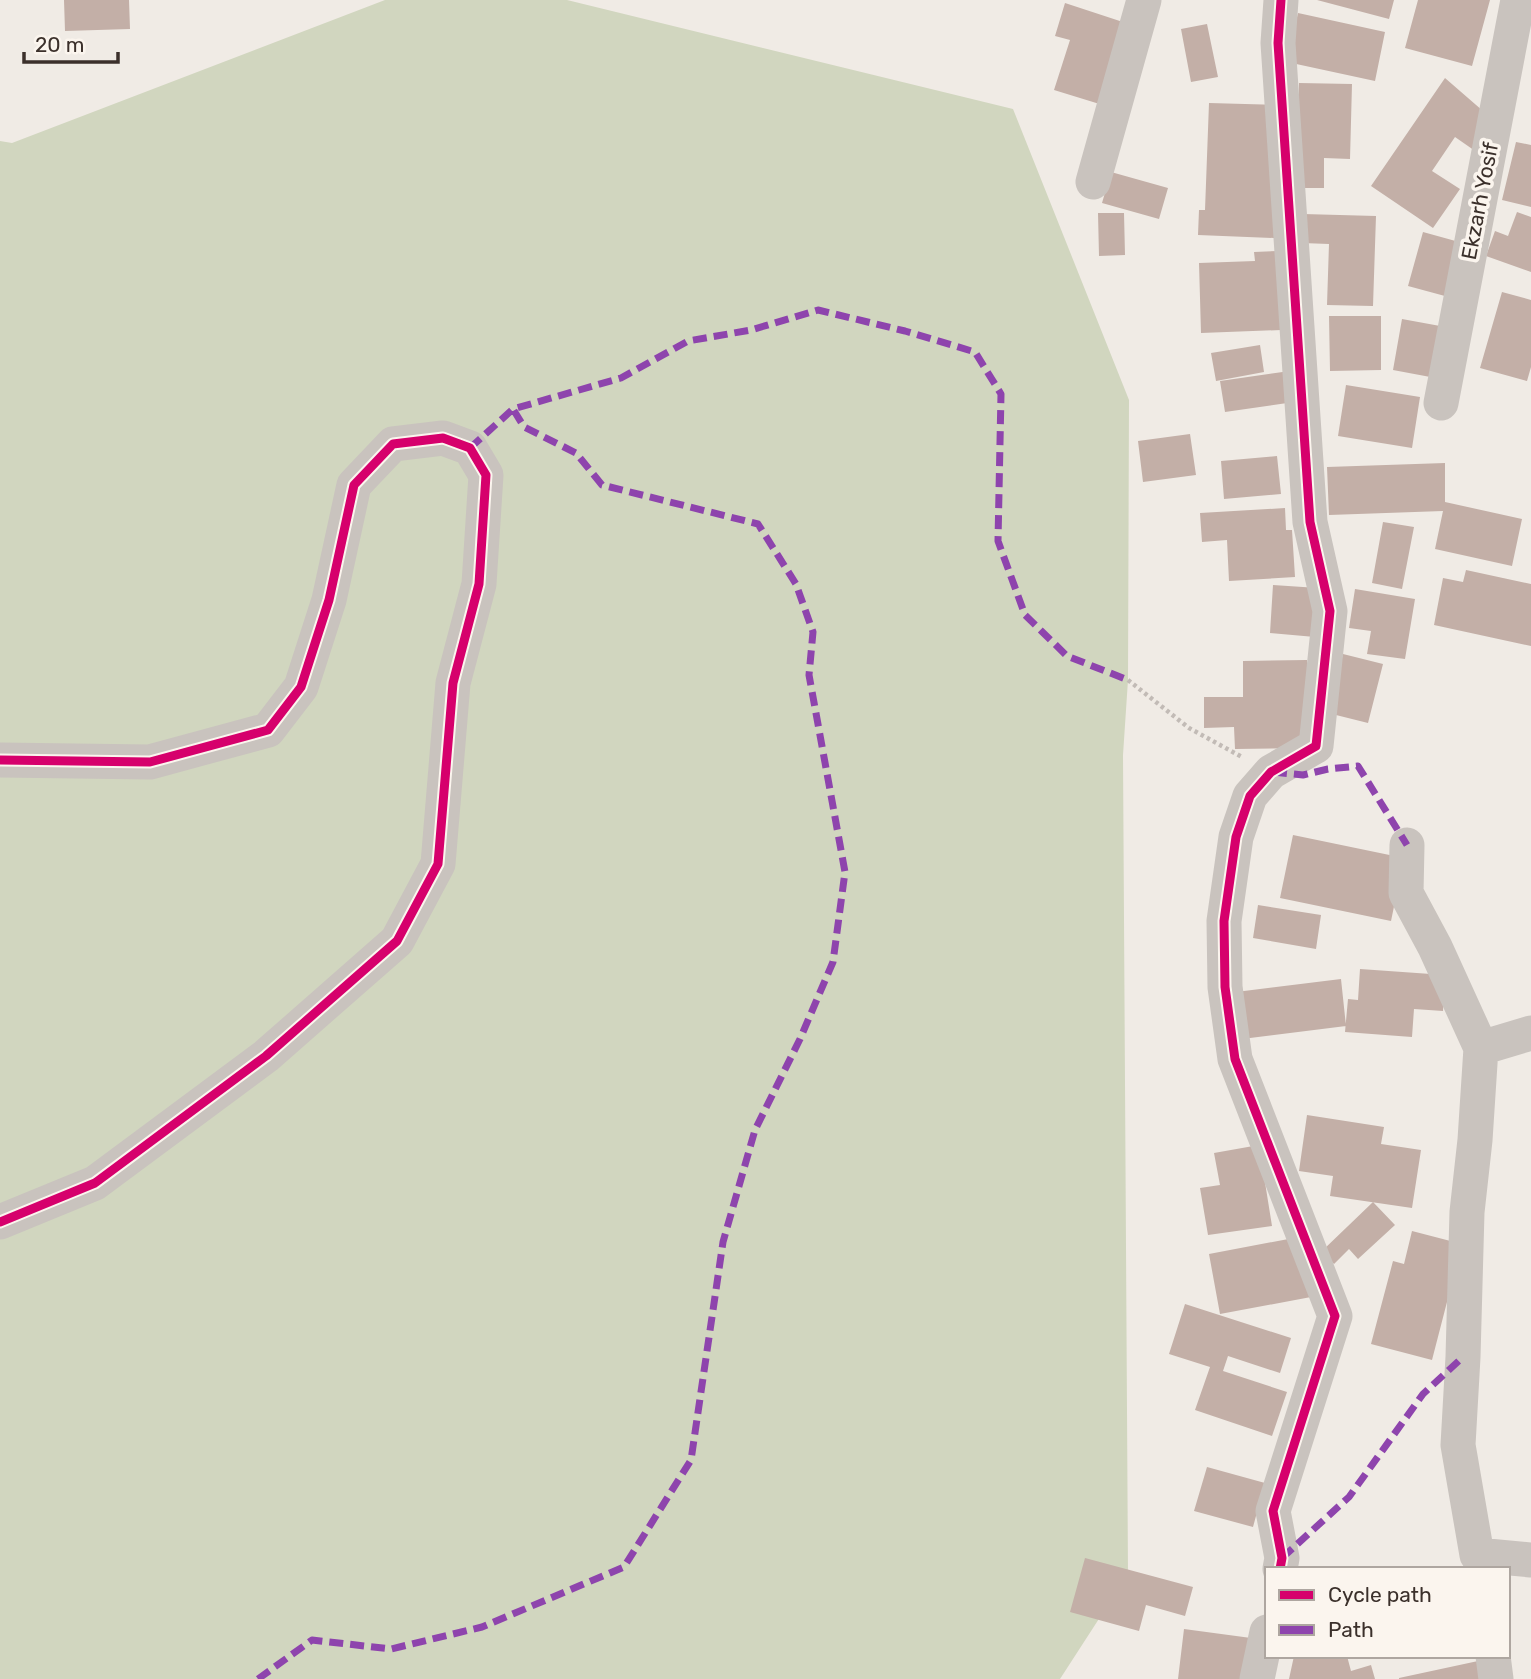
<svg xmlns="http://www.w3.org/2000/svg" width="1531" height="1679" font-family="Rubik,sans-serif">
  <rect width="100%" height="100%" fill="#f0ebe5"/>
  <path fill="#d1d6bf" d="M385 0H567L1013 109 1129 400 1128 680 1123 755 1128 1574 1060 1679H0V141L12 143Z"/>
  <path fill="#c3afa7" d="M64 0H129L130 29 65 31Z
    M1317 0H1394L1389 19Z
    M1418 0H1490L1472 66 1405 48Z
    M1065 3 1132 25 1106 106 1054 90 1070 40 1055 36Z
    M1298 13 1385 32 1375 81 1287 62Z
    M1207 24 1218 77 1191 82 1181 29Z
    M1445 78 1483 111 1478 153 1455 137 1432 171 1460 189 1433 228 1371 186Z
    M1299 83 1352 84 1350 159 1324 158V188H1297Z
    M1209 103 1279 105 1274 238 1198 235 1199 210H1205Z
    M1516 142 1531 145V207L1502 200Z
    M1111 172 1168 188 1159 219 1102 203Z
    M1517 212 1531 217V272L1486 256 1495 231 1508 236Z
    M1098 213H1124L1125 255 1099 256Z
    M1303 214 1376 216 1373 306 1327 305 1329 244 1302 243Z
    M1423 232 1470 245 1456 299 1408 286Z
    M1278 251 1281 330 1201 333 1199 263 1255 261 1254 252Z
    M1502 292 1531 300V367L1527 381 1480 368Z
    M1329 316H1381V370L1330 371Z
    M1402 319 1451 328 1441 379 1393 370Z
    M1260 345 1264 372 1216 381 1211 353Z
    M1297 370 1301 401 1225 412 1220 381Z
    M1346 385 1420 397 1412 448 1338 436Z
    M1190 434 1196 475 1143 482 1138 441Z
    M1277 456 1281 494 1224 499 1221 461Z
    M1445 463V502L1522 519 1512 566 1435 549 1443 511 1329 515 1327 467Z
    M1285 508 1286 530H1292L1295 577 1229 581 1227 540 1202 542 1200 513Z
    M1383 522 1414 527 1402 589 1372 583Z
    M1466 570 1531 584V646L1434 625 1443 578 1463 582Z
    M1273 585 1318 588 1315 637 1270 633Z
    M1355 589 1415 599 1405 659 1367 654 1371 631 1349 628Z
    M1343 654 1383 664 1368 723 1328 713Z
    M1307 660 1308 748 1235 749 1234 727 1204 728V697H1243V661Z
    M1293 835 1404 858 1391 921 1280 898Z
    M1258 905 1321 915 1316 949 1253 938Z
    M1360 969 1445 975 1443 1011 1414 1009 1412 1037 1345 1032 1348 999 1358 1000Z
    M1341 979 1346 1026 1242 1039 1236 992Z
    M1307 1115 1384 1127 1381 1144 1421 1150 1412 1208 1330 1196 1333 1176 1299 1171Z
    M1259 1145 1272 1226 1208 1235 1200 1188 1220 1185 1214 1153Z
    M1373 1202 1395 1225 1358 1259 1349 1249 1334 1264 1322 1251Z
    M1412 1231 1462 1244 1432 1360 1371 1344 1393 1261 1404 1264Z
    M1299 1237 1311 1297 1220 1314 1209 1254Z
    M1185 1304 1291 1338 1280 1373 1228 1356 1223 1371 1287 1392 1272 1436 1195 1410 1210 1367 1169 1354Z
    M1207 1467 1265 1483 1253 1527 1194 1511Z
    M1085 1558 1193 1587 1185 1616 1146 1605 1139 1631 1070 1612Z
    M1184 1629 1251 1638 1247 1679H1178Z
    M1294 1656H1347L1351 1671 1371 1665 1375 1679H1289Z
    M1492 1658 1495 1679H1399V1678Z"/>
  <g fill="none" stroke-linecap="round" stroke-linejoin="round">
    <path stroke="#c2bbb6" stroke-width="4.5" stroke-dasharray="3.5 3.5" stroke-linecap="butt" d="M1128 680 1189 728 1242 757"/>
    <path stroke="#c9c3be" stroke-width="35" d="M1093 182 1144 0
      M1441 403 1518 0
      M0 760 150 762 268 730 301 687 329 600 354 485 393 444 443 438 470 448 486 475 479 584 453 683 438 864 397 941 266 1056 95 1183 0 1222
      M1407 845 1406 893 1435 947 1481 1048 1475 1140 1467 1212 1463 1357 1458 1445 1477 1555 1531 1560
      M1481 1048 1531 1033
      M1280 1569 1282 1558 1273 1511 1335 1316 1235 1059 1225 987 1224 921 1236 837 1250 796 1271 772 1316 746 1330 611 1310 522 1278 43 1281 0
      M1493 1656 1496 1679
      M1257 1679 1267 1632"/>
    <path stroke="#8e44ad" stroke-width="7" stroke-dasharray="14 7" stroke-linecap="butt" d="M470 448 513 409 621 378 688 341 751 330 818 310 905 331 975 352 1001 394 998 541 1025 615 1067 656 1128 680
      M1273 772 1303 775 1328 769 1358 766 1407 845
      M1282 1558 1349 1497 1423 1394 1463 1357
      M258 1679 312 1640 391 1649 482 1627 624 1567 691 1460 723 1242 755 1130 800 1039 833 962 845 872 809 675 813 632 796 584 758 524 602 485 576 453 524 427 513 409"/>
    <g stroke="#fbf5ee" stroke-width="13">
      <path id="cycleway" d="M0 760 150 762 268 730 301 687 329 600 354 485 393 444 443 438 470 448 486 475 479 584 453 683 438 864 397 941 266 1056 95 1183 0 1222
        M1280 1569 1282 1558 1273 1511 1335 1316 1235 1059 1225 987 1224 921 1236 837 1250 796 1271 772 1316 746 1330 611 1310 522 1278 43 1281 0"/>
    </g>
    <use href="#cycleway" stroke="#d6006c" stroke-width="9"/>
  </g>
  <g text-anchor="middle" stroke-width="7" stroke-linejoin="round" paint-order="stroke">
    <g font-size="21" fill="#3b302b" stroke="#fbf5ee">
      <text transform="translate(1480 201) rotate(-79)" y="7">Ekzarh Yosif</text>
    </g>
  </g>
  <rect x="1265" y="1567" width="245" height="91" fill="#fbf5ee" stroke="#aea6a0" stroke-width="2"/>
  <rect x="1279" y="1590" width="35" height="10" fill="#d6006c" stroke="#aea6a0" stroke-width="2"/>
  <text x="1328" y="1602" font-size="21" fill="#3b302b">Cycle path</text>
  <rect x="1279" y="1625" width="35" height="10" fill="#8e44ad" stroke="#aea6a0" stroke-width="2"/>
  <text x="1328" y="1637" font-size="21" fill="#3b302b">Path</text>
  <path d="M24 52v10h94v-10" fill="none" stroke="#3b302b" stroke-width="3.5"/>
  <text x="35" y="52" font-size="21" fill="#3b302b" stroke="#fbf5ee" stroke-width="5" paint-order="stroke">20 m</text>
</svg>
